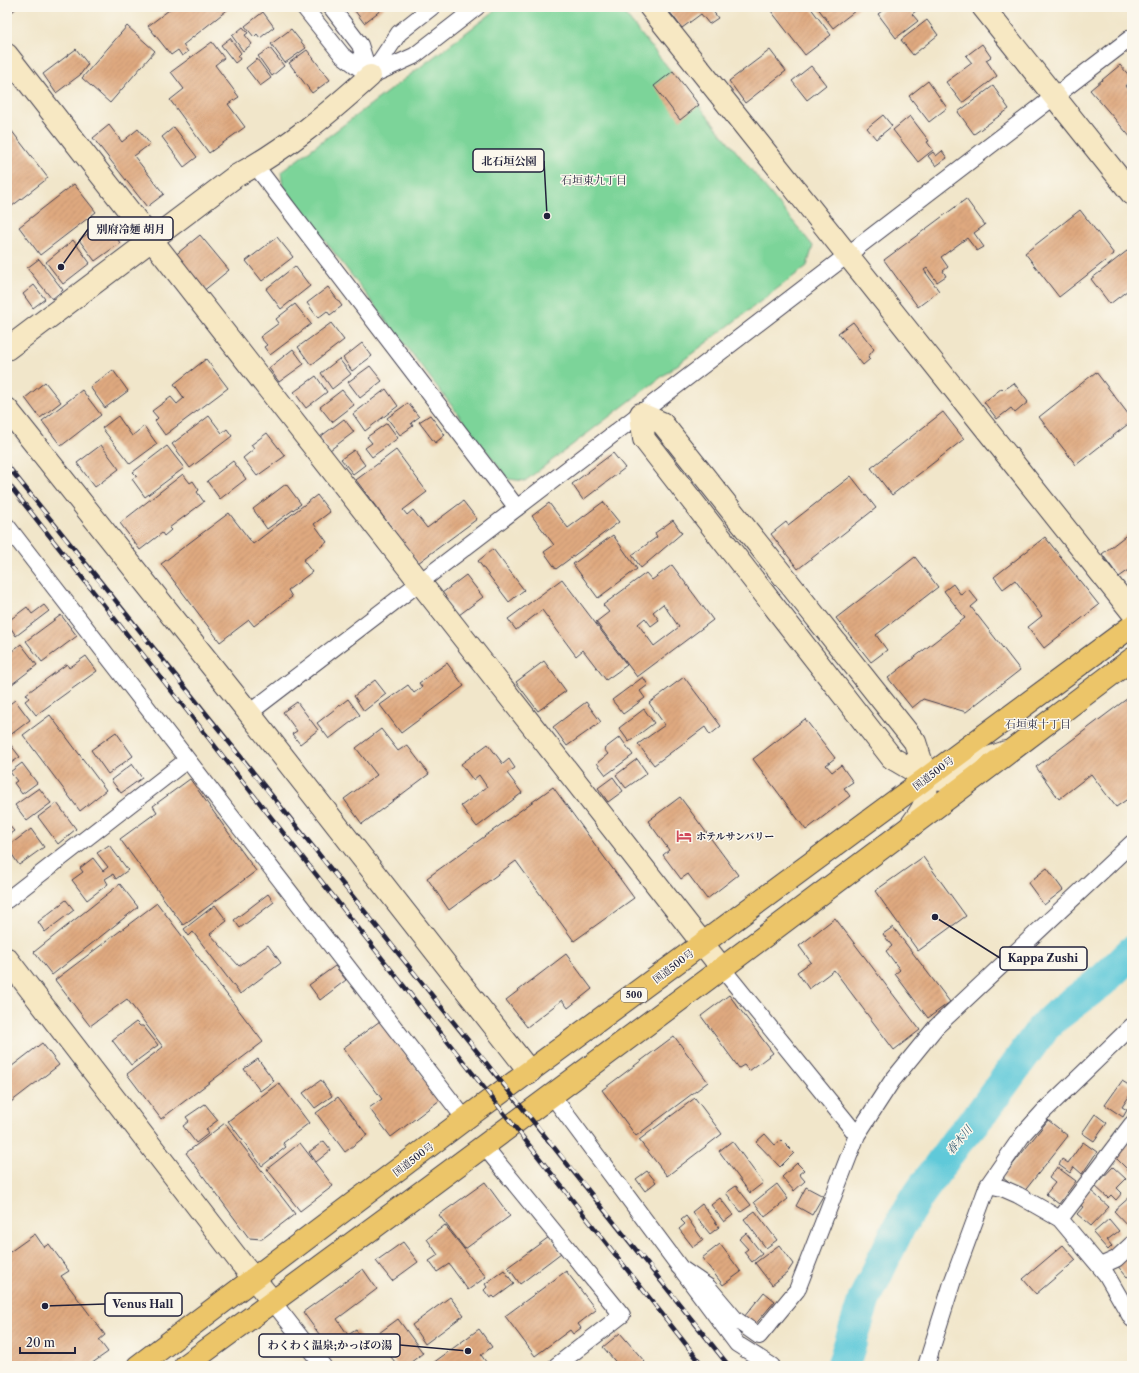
<svg xmlns="http://www.w3.org/2000/svg" width="1139" height="1373" font-family="'Libre Caslon Text','Noto Serif JP',serif">
  <defs>
    <pattern id="building-hatch" width="6" height="6" patternUnits="userSpaceOnUse"><rect width="6" height="6" fill="#dfa97f"/><path d="M-1 1l2-2M0 6l6-6M5 7l2-2" fill="none" stroke="#bf916f"/></pattern>
  </defs>
  <rect width="100%" height="100%" fill="#fbf7ec"/>
  <filter id="ink" filterUnits="userSpaceOnUse"><feTurbulence type="fractalNoise" baseFrequency=".025" numOctaves="2"/><feDisplacementMap in="SourceGraphic" scale="8" xChannelSelector="R" yChannelSelector="G"/><feConvolveMatrix kernelMatrix="1 2 1 2 8 2 1 2 1" color-interpolation-filters="sRGB"/></filter>
  <filter id="wash" filterUnits="userSpaceOnUse"><feTurbulence type="fractalNoise" baseFrequency=".012" numOctaves="4" result="noise"/><feDisplacementMap in="SourceGraphic" scale="16" xChannelSelector="R" yChannelSelector="G"/><feGaussianBlur stdDeviation="0.9" result="paint"/><feColorMatrix in="noise" values="0 0 0 0 0 0 0 0 0 0 0 0 0 0 0 0 0 1.4 0 .05"/><feComposite in="paint" operator="in"/></filter>
  <g filter="url(#wash)">
    <rect width="100%" height="100%" fill="#f1e6ca"/>
    <path fill="#7bd499" stroke="#4e7b6a" d="M500 7H619L813 246 807 266 525 481 508 479 283 186 281 172Z"/>
    <g fill="none" stroke-linecap="round" stroke-linejoin="round">
      <path stroke="#5fc9d9" stroke-width="33" d="M843 1366 864 1300 898 1229 915 1200 957 1141 983 1111 1043 1028 1057 1015 1102 981 1132 952"/>
    </g>
    <g id="blocks">
      <path fill="url(#building-hatch)" fill-rule="evenodd" d="M7 7H18L7 16Z
        M173 7H231L183 45 188 52 182 56 178 50 171 55 148 26Z
        M352 7H385L364 23Z
        M666 7H710L718 18 709 24 701 14 682 28Z
        M768 7H810L831 35 805 55Z
        M817 7H860L833 28Z
        M887 7H913L916 11 912 14 918 21 896 38 878 14Z
        M263 12 274 27 260 38 257 34 254 37 245 26Z
        M927 20 938 35 913 55 901 40Z
        M127 26 155 51 110 103 82 78Z
        M243 27 248 33 245 35 252 44 243 51 232 36Z
        M291 29 306 48 285 63 271 44Z
        M230 38 241 53 238 56 240 59 235 63 221 45Z
        M212 42 224 58 215 65 239 97 228 104 245 127 209 153 170 100 184 89 171 72Z
        M982 44 991 57 986 60 997 76 962 103 946 82 972 63 966 56Z
        M270 48 284 66 272 76 258 56Z
        M76 49 88 64 80 75 56 93 43 74Z
        M307 50 330 80 312 93 289 63Z
        M770 50 786 71 745 103 729 81Z
        M257 59 271 78 260 86 246 68Z
        M1120 65 1132 79 1126 86 1132 94V139L1090 90Z
        M811 66 826 85 807 100 792 81Z
        M673 71 699 105 680 120 654 86Z
        M928 81 947 108 929 122 909 96Z
        M993 86 1009 109 974 134 958 112Z
        M883 115 892 126 876 139 867 128Z
        M910 116 929 141 927 142 933 150 918 162 893 130Z
        M109 125 122 142 138 129 150 144 134 156 164 194 147 207 93 138Z
        M174 127 197 157 184 167 162 137Z
        M11 130 48 178 7 210V133Z
        M942 151 947 158 936 166 928 156 933 152 936 156Z
        M74 184 96 212 40 255 19 227Z
        M966 199 985 225 974 233 984 247 977 251 967 238 941 257 948 267 943 271 946 276 937 282 927 268 924 270 939 291 918 307 884 260Z
        M1080 210 1114 254 1059 297 1025 253Z
        M108 219 121 235 117 238 120 243 95 261 79 240Z
        M200 235 229 270 202 292 173 257Z
        M277 237 293 257 262 281 246 261Z
        M73 240 90 263 63 284 46 262Z
        M1132 247V287L1110 304 1091 279Z
        M39 259 63 290 52 299 27 268Z
        M295 266 310 286 281 309 266 289Z
        M34 285 45 299 33 308 23 294Z
        M328 287 342 306 330 315 327 311 318 318 307 303Z
        M295 304 311 324 270 355 264 347 267 345 260 337 279 323 276 319Z
        M853 322 874 349 868 357 870 359 863 365 838 333Z
        M331 323 344 340 311 365 298 347Z
        M362 343 372 356 352 371 343 358Z
        M293 349 304 364 279 382 269 368Z
        M206 359 228 388 165 435 155 421 158 418 152 411 171 397 177 404 184 398 174 384Z
        M339 359 351 374 332 389 321 373Z
        M370 366 382 381 360 398 348 382Z
        M113 370 128 391 105 408 90 387Z
        M1096 372 1132 419V421L1076 465 1039 417Z
        M316 376 327 392 306 408 294 392Z
        M45 382 61 402 40 418 25 398Z
        M1014 383 1028 402 1015 413 1011 408 997 419 984 402 1002 388 1004 390Z
        M386 389 398 406 365 431 353 414Z
        M82 390 101 415 61 446 42 421Z
        M342 390 354 405 332 422 320 407Z
        M408 403 419 417 411 423 413 426 400 435 387 418Z
        M943 412 964 439 892 495 871 468Z
        M430 415 445 435 435 443 419 422Z
        M118 416 132 436 144 426 157 444 130 464 102 428Z
        M209 416 222 433 227 429 232 436 190 468 172 444Z
        M344 419 354 432 330 450 320 437Z
        M387 423 398 438 372 457 365 448 372 443 367 437Z
        M267 433 285 456 257 476 243 458 254 449 251 445Z
        M101 445 119 469 95 487 77 463Z
        M167 446 184 468 145 497 132 479 137 476 133 472Z
        M354 450 365 465 353 474 341 459Z
        M396 450 427 492 403 510 407 515 413 510 427 528 463 501 477 519 418 563 356 480Z
        M613 453 625 468 583 500 572 484Z
        M233 461 246 479 220 499 207 481Z
        M183 474 190 483 193 481 199 490 197 492 204 502 169 528 171 530 164 536 162 533 140 550 120 523Z
        M851 476 876 508 798 569 771 534 786 522 788 525Z
        M286 484 301 504 267 529 253 509Z
        M317 495 330 512 314 524 327 542 303 560 312 572 288 590 292 597 254 626 249 620 220 642 161 564 229 513 253 544Z
        M603 502 619 522 556 569 544 552 554 545 532 516 549 503 568 528Z
        M673 520 682 533 641 568 632 555 657 537 655 533Z
        M1132 528V568L1119 577 1102 554 1129 533 1128 531Z
        M613 535 637 569 598 598 573 564Z
        M1045 537 1099 605 1044 648 1028 627 1042 616 1015 580 1003 589 994 577Z
        M493 549 524 590 509 602 478 561Z
        M915 557 938 587 876 635 887 650 871 662 836 618Z
        M672 565 713 620 637 677 596 622 609 612 603 605 646 573 652 580ZM663 604 679 627 654 646 638 624 645 618 651 626 659 620 653 612Z
        M466 575 483 597 459 615 442 593Z
        M562 579 627 665 606 680 583 650 576 656 542 610 516 630 508 619Z
        M953 584 961 595 968 589 978 601 971 607 1020 670 966 712 923 699 912 708 888 678 965 618 944 591Z
        M44 605 49 611 16 636 7 622 27 607 32 614Z
        M61 615 77 636 42 662 26 641Z
        M21 644 37 665 7 688V655Z
        M86 656 97 671 36 715 25 701 29 698 26 694 67 664 69 668Z
        M544 661 566 691 538 711 516 682Z
        M447 663 464 686 401 733 380 705 408 685 414 693 422 687 419 683Z
        M643 677 648 685 640 691 645 698 623 714 612 700Z
        M684 677 721 726 710 735 705 727 654 765 638 744 665 725 649 703Z
        M375 680 386 694 364 711 354 696Z
        M1132 695V796L1116 807 1091 774 1059 799 1036 767Z
        M348 699 360 715 329 739 317 723Z
        M15 700 30 720 9 736 7 733V706Z
        M297 702 318 730 300 744 292 734 297 731 283 712Z
        M586 702 601 722 567 746 553 727Z
        M644 709 654 723 629 742 619 728Z
        M50 715 106 790 80 811 23 735Z
        M805 719 835 758 826 765 832 772 841 765 853 782 844 788 850 796 806 830 753 759Z
        M381 729 398 751 407 745 429 774 362 824 344 799 377 775 356 748Z
        M116 732 133 756 108 774 91 750Z
        M620 737 633 755 606 775 597 763 608 754 604 749Z
        M7 740 20 757 8 765 7 764Z
        M488 744 503 764 509 759 515 768 507 773 522 793 477 827 461 806 487 787 479 775 473 780 461 764Z
        M637 759 647 773 626 788 616 775Z
        M22 763 37 783 22 794 14 783 17 781 10 772Z
        M132 764 142 778 121 793 111 780Z
        M613 777 623 791 608 802 598 788Z
        M190 779 256 871 183 925 120 839 157 812 153 806Z
        M553 787 634 898 574 941 516 861 449 910 427 878Z
        M39 788 51 803 27 821 15 805Z
        M680 797 738 875 707 899 688 874 681 879 663 855 669 850 648 821Z
        M57 803 76 829 58 844 38 817Z
        M7 823 14 831 7 836Z
        M31 829 44 847 19 865 7 847Z
        M109 845 128 870 116 879 113 874 105 879 108 884 87 900 72 880 83 872 80 868 93 858 103 871 108 867 97 853Z
        M923 857 966 916 918 951 875 891Z
        M1047 868 1063 890 1044 905 1028 883Z
        M120 884 138 907 52 975 34 952Z
        M268 894 274 902 240 928 234 920Z
        M66 900 74 910 45 932 38 922Z
        M157 903 263 1042 161 1119 127 1074 163 1047 127 999 90 1026 55 980Z
        M215 905 227 921 210 934 239 966 268 945 281 963 240 994 193 932 189 936 184 929Z
        M835 918 920 1030 894 1050 834 970 809 989 797 972 811 962 799 946Z
        M893 927 950 1002 928 1018 895 974 900 970 886 951 892 946 883 934Z
        M566 954 592 989 568 1008 562 1000 527 1027 506 1000Z
        M335 966 346 980 320 1000 309 985Z
        M729 995 773 1053 749 1071 744 1065 739 1068 701 1016Z
        M380 1021 440 1100 391 1137 369 1108 382 1099 343 1048Z
        M136 1022 140 1026H143L158 1045 131 1065 112 1040Z
        M674 1036 708 1082 636 1136 602 1090Z
        M42 1043 59 1065 7 1105V1070Z
        M258 1059 274 1081 260 1091 244 1069Z
        M321 1080 332 1096 315 1108 303 1093Z
        M1122 1081 1132 1087V1092L1122 1107 1127 1110 1123 1117 1105 1105Z
        M279 1083 309 1123 283 1143 286 1147 262 1166 228 1121Z
        M338 1097 367 1135 345 1152 316 1113Z
        M695 1098 722 1134 667 1176 639 1140Z
        M205 1104 218 1120 206 1129 209 1133 196 1143 183 1126 189 1121 186 1117Z
        M1095 1114 1107 1123 1094 1141 1082 1133Z
        M1048 1120 1068 1136 1023 1193 1003 1177Z
        M225 1123 295 1214 262 1239 249 1238 186 1153Z
        M765 1134 775 1145 781 1140 794 1153 780 1167 756 1142Z
        M1132 1140V1174L1115 1157Z
        M324 1141 331 1150 316 1162 309 1152Z
        M732 1141 763 1183 750 1193 719 1151Z
        M1083 1142 1097 1152 1082 1174 1074 1167 1070 1173 1059 1165 1062 1159 1068 1163Z
        M300 1143 333 1186 300 1211 267 1169Z
        M797 1163 804 1170 799 1174 805 1181 794 1191 782 1177Z
        M1057 1167 1076 1181 1059 1204 1046 1194 1055 1183 1049 1178Z
        M1113 1167 1126 1179 1117 1188 1122 1193 1116 1200 1111 1195 1108 1198 1095 1186Z
        M647 1171 656 1182 645 1191 636 1179Z
        M485 1182 510 1216 465 1249 439 1215Z
        M777 1184 788 1199 765 1217 754 1202Z
        M736 1186 751 1205 741 1212 726 1193Z
        M806 1187 823 1196 812 1215 796 1206Z
        M1090 1190 1109 1207 1091 1226 1077 1214 1083 1207 1078 1203Z
        M1132 1195V1224L1129 1227 1114 1211Z
        M720 1198 733 1215 724 1222 711 1205Z
        M702 1204 719 1227 710 1234 692 1212Z
        M755 1211 777 1240 766 1248 744 1219Z
        M686 1216 703 1240 693 1247 679 1229 685 1224 681 1220Z
        M1109 1219 1119 1231 1107 1240 1112 1246 1108 1250 1093 1233Z
        M445 1225 486 1277 468 1290 449 1264 437 1272 429 1261 438 1255 427 1239Z
        M746 1233 762 1254 752 1262 744 1252 748 1249 739 1239Z
        M35 1234 44 1247 49 1244 69 1271 61 1276 105 1335 99 1340 108 1352 88 1366H7V1254Z
        M549 1237 561 1253 520 1284 508 1267Z
        M403 1242 418 1262 392 1281 376 1261Z
        M720 1244 741 1272 723 1285 702 1258Z
        M779 1245 793 1264 787 1273 772 1285 755 1263Z
        M1063 1245 1076 1260 1036 1294 1023 1279Z
        M1132 1251V1274L1127 1277 1116 1264Z
        M363 1269 377 1289 337 1319 348 1335 356 1330 361 1337 335 1356 303 1312Z
        M504 1270 514 1284 495 1298 493 1296 490 1298 484 1290 487 1287 485 1284Z
        M566 1271 596 1310 578 1324 581 1328 573 1334 570 1330 535 1356 505 1316Z
        M764 1292 775 1301 754 1326 744 1317Z
        M450 1297 464 1315 425 1344 412 1325Z
        M398 1319 423 1353 406 1366H398L375 1336Z
        M479 1329 492 1347 481 1355 489 1366H429Z
        M620 1333 645 1362 640 1366H619L603 1347Z"/>
    </g>
  </g>
  <g filter="url(#ink)">
    <use href="#blocks" fill-opacity="0" stroke="#413f50" stroke-width="1"/>
    <g fill="none" stroke-linecap="round" stroke-linejoin="round">
      <g stroke="#413f50" stroke-width="18">
        <path id="street" d="M304 7 342 55 370 76
          M331 7 360 45 370 76
          M370 76 414 56 477 7
          M370 76 399 33 432 7
          M255 165 517 508
          M7 526 465 1119
          M249 713 1132 37
          M7 900 187 760
          M721 967 857 1135
          M551 1094 737 1344 772 1366
          M484 1146 622 1315 556 1366
          M988 1185 1002 1188 1018 1195 1060 1219 1106 1274 1132 1319
          M1060 1219 1132 1124
          M1100 1266 1116 1259 1132 1244
          M679 1267 708 1287 735 1319 759 1336 797 1290 857 1135 892 1081 936 1027 1132 843
          M273 1302 323 1366
          M926 1366 953 1280 988 1185 1024 1133 1043 1112 1132 1026"/>
      </g>
      <g stroke="#413f50" stroke-width="24">
        <path id="secondary" d="M650 7 1132 612
          M983 7 1132 194
          M7 55 721 967
          M7 349 236 176C285 150 329 113 370 76
          M7 409 249 713 530 1072
          M641 414 644 439 892 758 926 778 945 779 969 765 1006 752
          M641 414 662 423 915 742C921 762 933 787 922 809 919 815 914 821 910 827
          M7 959 241 1263 273 1302"/>
      </g>
      <g stroke="#413f50" stroke-width="24">
        <path id="highway" d="M138 1366 465 1119 1132 626
          M185 1366C503 1134 818 897 1132 659"/>
      </g>
      <use href="#street" stroke="#fff" stroke-width="16"/>
      <use href="#secondary" stroke="#f7e8c3" stroke-width="22"/>
      <use href="#highway" stroke="#ecc569" stroke-width="22"/>
      <g stroke="#22223b" stroke-width="4.5">
        <path id="rail" d="M7 465C246 767 490 1064 729 1366
          M7 482 703 1366"/>
      </g>
      <use href="#rail" stroke="#fbf7ec" stroke-width="3" stroke-dasharray="9" stroke-linecap="butt"/>
    </g>
  </g>
  <defs>
    <g id="hotel-bare" transform="scale(1.2)"><path d="M-6-4.5h1.5V1H6V5H4.5V3h-9V5H-6ZM-4 0a1.8 1.8 0 1 1 3.6 0ZM.5 0V-2.5h3Q6-2.5 6 0Z" fill="#d1495b" stroke="#fbf7ec" stroke-width="2.5" paint-order="stroke"/></g>
  </defs>
  <g fill-rule="evenodd">
    <use href="#hotel-bare" x="684" y="836"/>
  </g>
  <g text-anchor="middle" stroke-width="3" stroke-linejoin="round" paint-order="stroke">
    <rect fill="#fbf7ec" stroke="#636270" stroke-width="1" x="621" y="988" width="26" height="14" rx="3"/>
    <g font-size="9" font-weight="bold" fill="#22223b">
      <text x="634" y="998">500</text>
    </g>
    <g font-size="10" fill="#22223b" stroke="#fbf7ec">
      <text transform="translate(933 773) rotate(-37)" y="4">国道500号</text>
      <text transform="translate(673 966) rotate(-37)" y="4">国道500号</text>
      <text transform="translate(413 1159) rotate(-37)" y="4">国道500号</text>
    </g>
    <g font-size="10" font-weight="bold" fill="#22223b" stroke="#fbf7ec" text-anchor="start">
      <text x="696" y="840">ホテルサンバリー</text>
    </g>
    <g font-size="11" fill="#22223b" stroke="#fbf7ec">
      <text x="594" y="184">石垣東九丁目</text>
      <text x="1038" y="728">石垣東十丁目</text>
    </g>
    <g font-size="11" font-style="italic" fill="#375c72" stroke="#fbf7ec">
      <text transform="translate(959 1140) rotate(-51)" y="4">春木川</text>
    </g>
  </g>
  <path fill="none" stroke="#22223b" stroke-width="1.5" d="M547 216L544 161M61 267L88 229M935 917L1000 958M45 1306L105 1304M468 1351L400 1345"/>
  <g fill="#22223b" stroke="#fbf7ec" stroke-width="1.5">
    <circle cx="547" cy="216" r="4"/>
    <circle cx="61" cy="267" r="4"/>
    <circle cx="935" cy="917" r="4"/>
    <circle cx="45" cy="1306" r="4"/>
    <circle cx="468" cy="1351" r="4"/>
  </g>
  <g fill="#fbf7ec" stroke="#22223b" stroke-width="1.5">
    <rect x="473" y="149" width="71" height="23" rx="4"/>
    <rect x="88" y="217" width="85" height="23" rx="4"/>
    <rect x="1000" y="947" width="87" height="23" rx="4"/>
    <rect x="105" y="1293" width="77" height="23" rx="4"/>
    <rect x="259" y="1334" width="141" height="23" rx="4"/>
  </g>
  <g font-size="11" text-anchor="middle" font-weight="bold" fill="#22223b">
    <text x="509" y="165">北石垣公園</text>
    <text x="131" y="233">別府冷麺 胡月</text>
    <text x="1043" y="962">Kappa Zushi</text>
    <text x="143" y="1308">Venus Hall</text>
    <text x="330" y="1349">わくわく温泉;かっぱの湯</text>
  </g>
  <rect width="1139" height="1373" fill="none" stroke="#fbf7ec" stroke-width="24"/>
  <path d="M20 1347v6h55v-6" fill="none" stroke="#22223b" stroke-width="2"/>
  <text x="26" y="1347" font-size="12" fill="#22223b" stroke="#fbf7ec" stroke-width="3" paint-order="stroke">20 m</text>
</svg>
